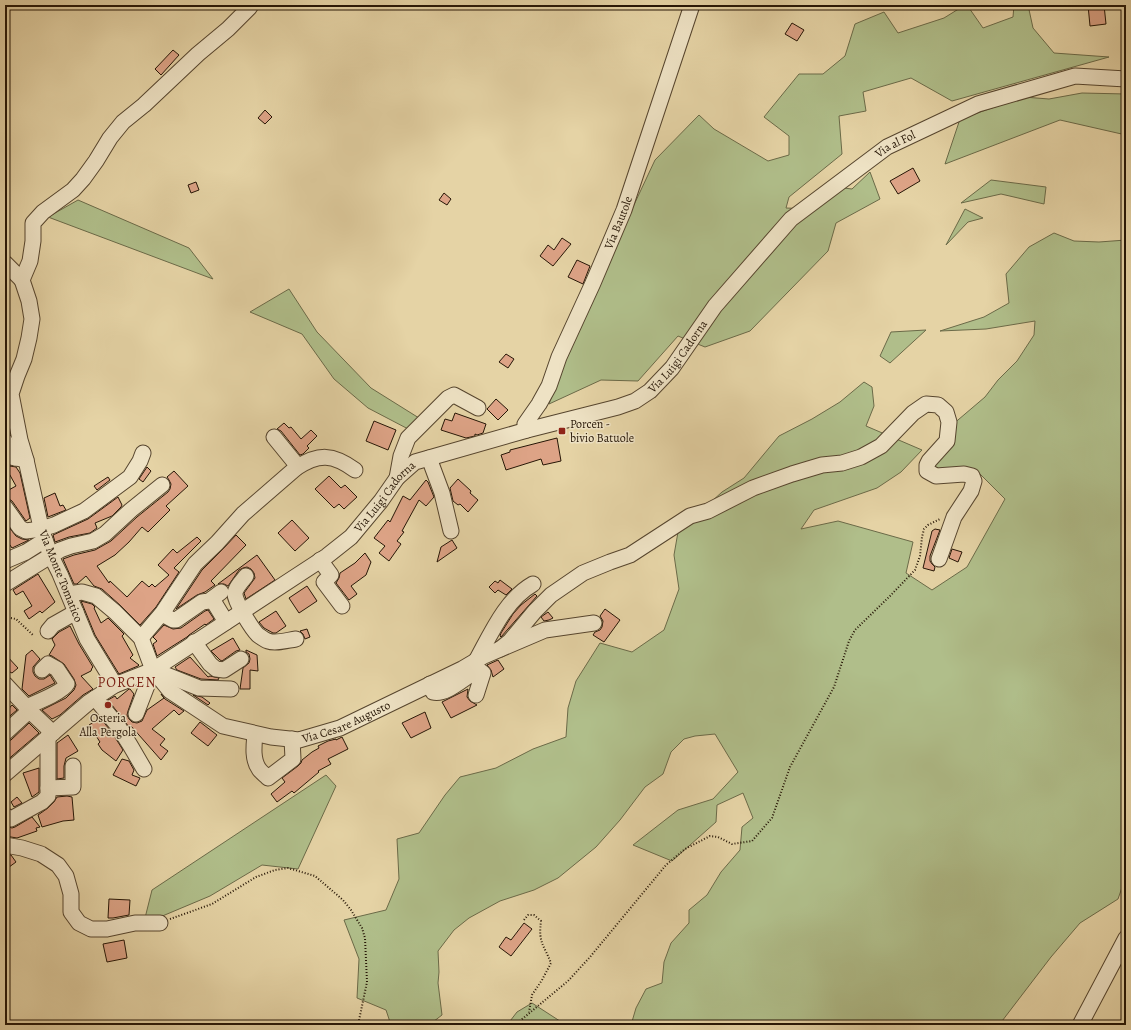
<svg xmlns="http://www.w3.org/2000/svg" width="1131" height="1030" font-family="Alegreya,serif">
  <rect width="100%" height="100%" fill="#e5d3a5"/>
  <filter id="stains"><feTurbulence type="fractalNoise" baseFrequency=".005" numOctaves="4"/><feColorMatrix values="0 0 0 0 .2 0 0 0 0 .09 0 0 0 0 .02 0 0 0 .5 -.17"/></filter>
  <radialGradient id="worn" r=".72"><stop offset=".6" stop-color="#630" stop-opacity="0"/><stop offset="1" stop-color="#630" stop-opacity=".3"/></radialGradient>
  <path fill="#b0be8a" stroke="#6b6a48" d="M965 5H967L983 28 1013 17 1014 5H1028L1033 28 1054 53 1109 57 952 101 911 78 863 92 866 111 839 116 842 154 789 197 786 208 812 209 844 188 852 189 870 172 880 199 836 223 828 251 750 331 705 347 678 336 638 381 601 380 549 404 561 371 625 224 655 160 699 115 714 129 768 161 789 155V136L764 117 799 74H823L845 56 855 24 884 12 898 33 944 18Z
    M1082 93 1126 94V135L1060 120 945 164 960 119 1024 97 1049 99Z
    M991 180 1046 187 1044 204 1001 194 961 203Z
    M78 200 189 248 213 279 48 217Z
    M965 209 983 218 968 222 946 245Z
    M1054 233 1074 241 1099 242 1126 240V876L1118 899 1080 923 1051 957 999 1025H631L636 1008 646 989 662 983 664 962 671 943 689 923V910L707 895 721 872 740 850 742 827 753 818 743 793 717 805 716 822 672 861 633 845 678 810 713 799 738 772 715 734 695 736 684 739 671 752 663 774 645 787 620 820 596 847 558 878 534 890 500 901 469 918 454 930 438 951 439 972 438 983 442 1015 429 1025H391L386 1010 357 998 359 959 344 920 386 910 399 879 397 839 419 833 445 795 460 777 496 768 533 749 566 737 568 708 576 681 600 643 632 652 664 630 679 589 674 555 678 532 722 492 744 478 779 436 812 419 840 402 864 382 872 387 874 406 866 426 922 450 901 472 877 488 814 510 801 529 838 521 913 542 906 573 932 590 967 567 1005 499 975 469 944 475 922 462 945 431 985 397 998 380 1017 361 1034 335 1035 321 986 329 940 331 984 317 1009 303 1006 274 1029 247Z
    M289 289 317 332 371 388 419 418 412 431 368 408 334 379 302 334 250 312Z
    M926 330 890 363 880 356 891 332Z
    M326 775 336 786 298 869 262 865 210 896 160 917 145 918 152 890Z
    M532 1003 566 1025H507L517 1012Z"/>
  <path fill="#dda386" stroke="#261606" d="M1088 5H1104L1106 24 1090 26Z
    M792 23 804 30 797 41 785 34Z
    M173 50 179 55 161 75 155 69Z
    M265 110 272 117 265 124 258 118Z
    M913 168 920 181 898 194 890 181Z
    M196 182 199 190 191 193 188 185Z
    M444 193 451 199 447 205 439 200Z
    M562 238 571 244 553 266 540 256 548 245 554 250Z
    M577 260 590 266 583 284 568 277Z
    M506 354 514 359 508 368 499 362Z
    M496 399 508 410 498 420 487 409Z
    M455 413 486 424 483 433 477 435 475 434V436L466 438 441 430 445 419 452 421Z
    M374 421 396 430 388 450 366 441Z
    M284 423 289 428 291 427 301 439 311 430 317 436 307 446 309 448 303 454 300 455 281 431 277 429Z
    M557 438 561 461 543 465 541 459 506 470 501 455 510 452V450Z
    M10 466 16 467 20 473 30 518 26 521 12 501 9 499 5 498V492L16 486 6 468Z
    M147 467 151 471 143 482 139 479Z
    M174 471 188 486 166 506 170 510 148 532 142 527 129 542 115 555 97 566 109 583 110 581 127 597 142 581 149 587 152 584 155 587 169 575 158 565 173 549 177 553 197 537 201 541 174 568 179 572 156 607 140 625 121 606 102 589 94 586 86 576 77 584H74L63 559 74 555 95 550 111 541 137 517 168 492 170 489 171 484 169 480 167 477Z
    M329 476 341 488 345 485 357 497 344 509 339 504 334 508 315 489Z
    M108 477 110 480 97 490 94 486Z
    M458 479 471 491 470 493 478 500 468 512 460 504 458 505 453 501 450 488Z
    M426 480 428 482 434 497 426 506 419 500 402 531 404 532 397 541 401 544 389 561 379 553 385 546 374 538 388 520 390 522 403 496 410 500Z
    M55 493 60 506 63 505 66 510 48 517 44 498Z
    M118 497 122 505 121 507 112 516 95 523 97 528 90 533 69 537 55 542 53 535 88 519Z
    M292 520 309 538 295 551 278 533Z
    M5 522 16 536 22 539 29 540 12 548 5 538Z
    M935 529 940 530 930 556V561L932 564 935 567 934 571 923 568 932 531Z
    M236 535 246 545 211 581 215 585 205 592 197 595 176 609 202 570 223 549Z
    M452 540 457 548 437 562 441 547Z
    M952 549 962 552 958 562 949 558Z
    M365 553 371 562 366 575 351 586 357 594 349 600 336 583 339 578 340 573 355 563Z
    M257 555 275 580 246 599 244 593 255 578 254 573 251 569 247 567 243 568 239 570 228 586 224 584H218Z
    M38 574 55 602 42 613 40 611 29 619 24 611 32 606 23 591 16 595 13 590Z
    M500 580 512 589 506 595 498 590 495 593 489 587 495 581 498 583Z
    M307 586 317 601 299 613 289 598Z
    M535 594 537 596 501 637 500 636 501 633 513 614 521 605Z
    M81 601 92 604 95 607 94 608 101 623 108 618 124 634 122 636 133 655 130 658 139 665 138 666 119 674 95 635Z
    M605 609 620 620 604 642 593 635 595 632 600 630 602 627 603 621 600 616Z
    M208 610 214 619 206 625 205 624 192 633 189 635 187 637 157 656 153 644 157 641 153 637 164 625 173 629 181 628 205 611Z
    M276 611 286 626 276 633H273L264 628 259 622Z
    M548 612 553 618 549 620 544 621 541 617Z
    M70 626 79 644 93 667 92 668 91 671 81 676 93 689 83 695 60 715 52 719 42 710 66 698 74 690 76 685 74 679 64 664 52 656 49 655 55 645 52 639 59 632Z
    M307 629 310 637 305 639 303 634 300 631Z
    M233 638 240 650 236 651 222 661 220 660 211 651Z
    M32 650 40 659 33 667V672L35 676 39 679H44L50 675 55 683 29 696 22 689 26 655Z
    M246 650 257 655 258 671 250 670V689H240L243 668 249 663 250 659 249 654 246 652Z
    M5 654 18 668 12 673 10 672 6 675H5Z
    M190 657 208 677 210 676 219 678 218 680 201 679 177 670 175 667Z
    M498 660 504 669 493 677 491 670 487 665Z
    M129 689H130L134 694 128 711 127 715 129 719 132 722 137 723 142 721 147 710 164 698 161 694 165 699 184 711 179 715 174 710 152 729 165 739 160 745 168 751 161 760 131 726 129 727 108 700 115 696 117 699Z
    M468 689 467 697 470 701 477 705 451 718 442 702Z
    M193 695 202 697 210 703 208 705Z
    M12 705 17 710 5 720V713Z
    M425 712 431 728 411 738 402 723Z
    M100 718 111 731 123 750 116 761 102 750 98 744 100 742 89 725Z
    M200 722 217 735 208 746 191 733Z
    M29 723 39 733 5 762V742L11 740Z
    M68 735 78 751 66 758 64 766V778L57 779V743Z
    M342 737 348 749 328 759 331 764 318 771 319 772 294 793 292 791 277 802 271 794 285 782 282 778 298 766 301 763 302 760 312 752 319 748 318 746 328 741 336 739V740Z
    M122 759 129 761 134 770 132 775 140 778 136 786 113 775Z
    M39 768V792L32 797 23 773Z
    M67 796 72 797 74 820 63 821 42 827 38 815 48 808 54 802 57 797Z
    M17 797 22 803 14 807 11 802Z
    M32 817 40 827 36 828 37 831 17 838 5 836V826L12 828 15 827Z
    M5 854 11 855 16 862 5 870Z
    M109 899 130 900 129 915 113 918H108Z
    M524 923 532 929 511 956 499 947 506 937 511 940Z
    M124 940 127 958 107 962 103 944Z"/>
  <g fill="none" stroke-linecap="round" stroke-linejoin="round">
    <g stroke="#56452e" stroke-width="17">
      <g id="minor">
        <path d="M5 263 22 280"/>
        <path id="s1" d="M527 430 525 424 539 404 549 386 559 357 593 283 624 210 692 5"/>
        <path d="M5 441 8 446 15 458"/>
        <path d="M5 456 26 460"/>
        <path d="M429 458 442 493 451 531"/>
        <path d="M296 468C319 453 333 454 355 470"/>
        <path d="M397 478 401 456 408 438 448 398 454 395 478 408"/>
        <path d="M5 507 20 528 26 531 41 529 54 525 84 511 130 477 140 461 143 453"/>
        <path d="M320 560 331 575 324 582 342 606"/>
        <path d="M5 561 26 552 45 540"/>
        <path d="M246 576C242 581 235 588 235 594 235 602 252 629 258 635 261 637 265 640 268 641 276 644 288 640 296 639"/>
        <path d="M5 584 60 550 71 546 93 541 105 534 131 510 162 485"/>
        <path id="s2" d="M69 594 82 592 96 596 115 612 141 638 153 670 170 691 223 726 271 737 299 740 340 728 462 669 484 656 545 630 594 623"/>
        <path d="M212 599 226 622"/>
        <path d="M162 614 173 620H176L202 602 209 601 221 592"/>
        <path d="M48 631 53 625 76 612"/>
        <path d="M141 638 163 612 195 564 217 543 243 514 296 468V464L274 437"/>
        <path d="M194 642 210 664 216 669 224 670 241 659"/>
        <path d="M500 649 510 641 535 611 551 595 583 573 610 562 630 555 690 516 708 511 753 488 792 474 822 465 842 463 861 457 881 446 913 413 926 404 938 405 946 412 949 422 947 441 929 461 927 465V471L936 476 964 474 972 476 974 481 971 491 954 517 939 559"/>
        <path d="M476 661C491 634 505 600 533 584"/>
        <path d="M154 670 199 688 231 689"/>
        <path d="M5 684 33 714 53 733"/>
        <path d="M430 684 433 692C447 696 466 675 479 670L483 673 476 695"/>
        <path d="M115 685 87 639 60 574 51 556 42 532 26 460 20 440 11 394 17 376 24 359 29 338 32 319 29 301 22 280 30 261 33 241V223L43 212 73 190 83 179 96 161 110 138 123 122 144 105 198 54 228 29 249 8 251 5"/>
        <path d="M95 698 118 726 130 745 144 769"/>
        <path d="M26 707C35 703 63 692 67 684L57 669 48 664 42 670"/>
        <path d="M136 714 153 670"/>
        <path d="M5 733 29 711"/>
        <path d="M255 734C254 745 252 759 259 769 261 772 265 775 268 778L293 759 292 739"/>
        <path id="s3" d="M5 774 89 702 115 685 153 670 327 556 351 537 381 501 397 478 415 462 527 430 618 407 635 401 650 391 672 368 715 306 791 219 887 147 978 104 1075 76 1126 79"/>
        <path d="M48 788 73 787V766"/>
        <path d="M5 815 8 818 11 819 42 802 48 796V736"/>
        <path d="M5 845 22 848 41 854 58 865 66 876 71 894V912L79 923 91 929H107L135 923H160"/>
        <path d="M1080 1025 1126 938"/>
      </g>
    </g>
    <path stroke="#261606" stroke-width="2" stroke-dasharray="1 2" stroke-linecap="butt" d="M5 617 16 619 34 636
      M170 919 212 904 256 877 275 870 288 868 315 876 343 900 351 910 362 928 365 938 367 982 358 1025
      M524 920 528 915H534L541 921C538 943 544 945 551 963L542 980 532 995 529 1012
      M515 1025 568 981 590 957 666 865 685 849 710 836 718 837 732 844 752 841 772 818 790 767 834 687 849 641 855 630 890 596 915 570 920 556 922 537 924 529 928 525 940 519"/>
    <use href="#minor" stroke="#eee2c4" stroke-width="15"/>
  </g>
  <g fill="#8f2418" stroke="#eee2c4" stroke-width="1.5">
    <rect x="558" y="427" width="8" height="8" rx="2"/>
    <circle cx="108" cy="705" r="4"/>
  </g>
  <g text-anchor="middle" stroke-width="3" stroke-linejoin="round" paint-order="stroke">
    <g font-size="12" fill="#261606" stroke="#eee2c4">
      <text dy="4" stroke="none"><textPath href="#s3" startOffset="1118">Via al Fol</textPath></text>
      <text dy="4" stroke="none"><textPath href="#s1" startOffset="229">Via Bautole</textPath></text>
      <text dy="4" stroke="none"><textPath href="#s3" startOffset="811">Via Luigi Cadorna</textPath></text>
      <text dy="4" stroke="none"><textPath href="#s3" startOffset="474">Via Luigi Cadorna</textPath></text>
      <text transform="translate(61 576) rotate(68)" y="4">Via Monte Tomatico</text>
      <text dy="4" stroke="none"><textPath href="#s2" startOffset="342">Via Cesare Augusto</textPath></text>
    </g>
    <g font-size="12" fill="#261606" stroke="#eee2c4" text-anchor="start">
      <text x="570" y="428">Porcen -<tspan x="570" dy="14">bivio Batuole</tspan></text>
      <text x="108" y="722" text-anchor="middle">Osteria<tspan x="108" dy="14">Alla Pergola</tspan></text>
    </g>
    <g font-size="14" letter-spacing="1" fill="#7a1f14" stroke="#eee2c4">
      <text x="127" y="687">PORCEN</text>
    </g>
  </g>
  <rect width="1131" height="1030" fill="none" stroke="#e5d3a5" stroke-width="20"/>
  <rect x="6" y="6" width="1119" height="1018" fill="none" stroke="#261606" stroke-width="2"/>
  <rect x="10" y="10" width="1111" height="1010" fill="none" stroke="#261606"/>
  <rect width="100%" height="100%" filter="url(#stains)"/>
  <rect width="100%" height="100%" fill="url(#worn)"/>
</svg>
